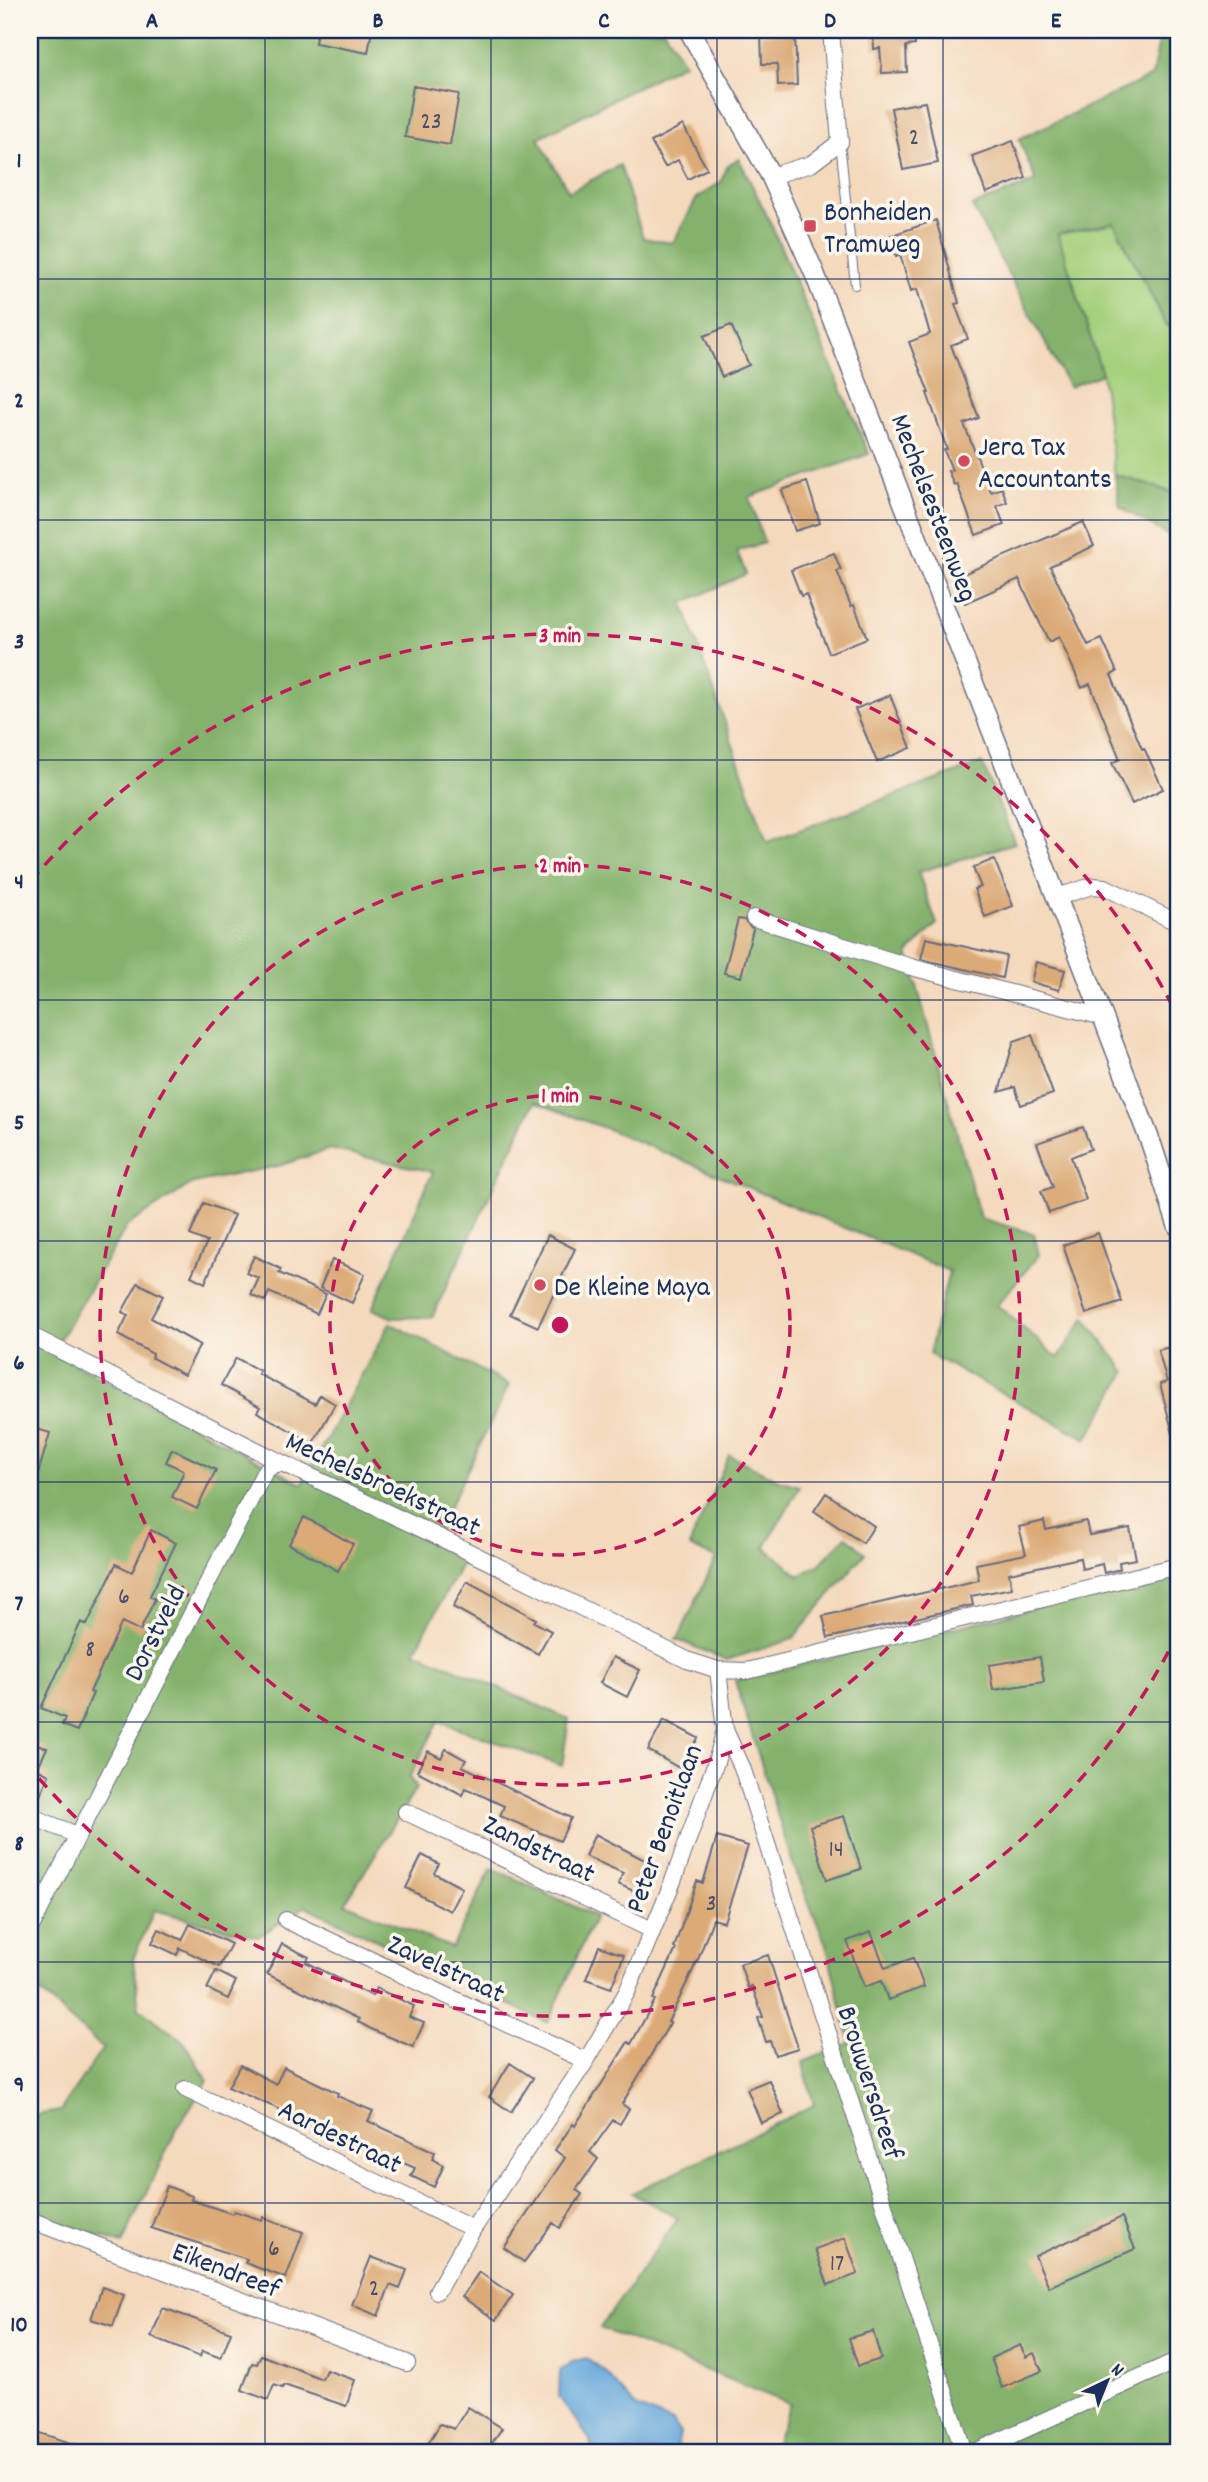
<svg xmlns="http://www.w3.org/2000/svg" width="1208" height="2482" font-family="Dekko,sans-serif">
  <rect width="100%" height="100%" fill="#fbf7ec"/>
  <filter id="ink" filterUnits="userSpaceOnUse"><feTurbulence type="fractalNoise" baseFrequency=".0143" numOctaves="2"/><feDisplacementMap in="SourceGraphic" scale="14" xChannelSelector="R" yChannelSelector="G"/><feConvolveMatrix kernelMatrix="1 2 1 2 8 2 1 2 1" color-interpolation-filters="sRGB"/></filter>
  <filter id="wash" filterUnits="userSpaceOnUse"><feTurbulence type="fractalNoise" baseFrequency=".00686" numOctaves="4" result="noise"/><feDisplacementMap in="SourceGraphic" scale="28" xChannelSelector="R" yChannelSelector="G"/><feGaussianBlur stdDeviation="1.57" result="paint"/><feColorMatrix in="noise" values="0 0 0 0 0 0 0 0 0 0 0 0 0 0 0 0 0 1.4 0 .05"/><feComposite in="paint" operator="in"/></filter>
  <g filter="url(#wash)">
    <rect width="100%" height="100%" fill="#f4d9bc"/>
    <path fill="#a5d07c" stroke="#60806d" stroke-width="2" d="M1114 222 1167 326 1178 327V494L1115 475 1102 374 1057 234Z"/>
    <path fill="#84b26c" stroke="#507065" stroke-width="2" d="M30 30H664L684 63 538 138 569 192 620 165 643 238 673 243 697 198 721 182 727 166 739 159 770 222 869 454 749 497 764 543 737 551 746 574 683 603 767 842 982 763 1015 843 918 872 937 924 908 953 980 1218 1034 1234 1039 1255 997 1305 1058 1358 1085 1318 1126 1372 1087 1439 929 1354 949 1271 610 1130 534 1102 432 1317 393 1318 372 1309 433 1172 330 1149 278 1166 193 1183 127 1226 52 1352 302 1484 390 1323 509 1385 440 1526 438 1545 464 1559 415 1651 569 1719 562 1766 439 1721 409 1778 417 1787 345 1903 452 1948 492 1868 595 1916 548 2023 306 1906 258 1937 154 1910 133 1959 139 2008 183 2041 208 2081 178 2126 122 2244 30 2212V2116L60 2111 103 2048 41 1993 30 1992Z
      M1161 30H1178V327L1167 326 1114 223 1058 234 1102 374 1069 387 972 206 1036 181 1019 139 1152 76Z
      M1115 475 1178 494V541L1120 507Z
      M729 1455 778 1480 800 1486 765 1547 799 1576 820 1564 846 1536 865 1553 793 1639 727 1660 675 1639H678L716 1558 689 1546Z
      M1178 1573V2452H772L790 2404 600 2328 678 2218 632 2193 814 2105 803 2062 850 2043 826 1944 793 1864 735 1681Z"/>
    <path fill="#66a9db" stroke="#406c9c" stroke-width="2" d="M587 2358 606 2373 636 2407 672 2422 680 2433 676 2452H593L590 2440 559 2397 560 2371 572 2362Z"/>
    <g id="blocks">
      <path fill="#dbaa77" d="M317 30H372L368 53 315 43Z
        M914 30 915 45 906 46 907 72 882 73 880 48 874 49 873 32Z
        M795 33 797 85 778 86 777 64H762L761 34Z
        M413 86 459 94 450 145 405 137Z
        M925 102 938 163 903 170 891 108Z
        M683 125 707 169 688 179 678 160 665 167 651 142Z
        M1013 141 1026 178 986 193 972 156Z
        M936 220 959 303 955 304 968 339 951 345 979 418 964 424 991 492 1002 488 1007 502 997 506 1004 525 976 535 957 484 954 485 948 471 952 470 944 450 947 449 927 393H929L909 342 930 334 917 289 911 291 900 254 896 256 889 236Z
        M731 325 749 365 722 377 704 336Z
        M807 482 820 523 795 531 782 490Z
        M1083 522 1094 546 1050 566 1088 645 1102 639 1117 672 1111 675 1142 749 1144 748 1163 789 1132 804 1112 763 1120 759 1090 684 1082 688 1059 637 1049 642 1019 579 965 603 954 578Z
        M834 553 841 570 837 571 851 606 854 605 867 638 829 653 806 594 801 596 791 570Z
        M890 695 911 748 877 762 855 709Z
        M994 859 1013 906 985 917 974 889 981 887 973 868Z
        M738 919 744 920 753 929 741 977 724 973Z
        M926 938 1006 956 1002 978 921 959Z
        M1036 962 1065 970 1059 990 1031 982Z
        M1032 1035 1053 1094 1021 1105 1015 1087 999 1092 1014 1041Z
        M1083 1127 1091 1149 1071 1157 1086 1200 1049 1213 1041 1191 1053 1187 1037 1143Z
        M204 1203 234 1215 205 1283 191 1276 207 1242 190 1235Z
        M1098 1233 1122 1302 1086 1314 1063 1245Z
        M548 1235 575 1249 538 1327 510 1314Z
        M254 1256 281 1269 279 1273 326 1294 317 1314 269 1292 265 1301 251 1295 259 1278 246 1273Z
        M332 1260 365 1274 352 1303 320 1288Z
        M138 1283 163 1296 151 1318 200 1345 184 1375 152 1358 153 1354 118 1335 128 1315 122 1312Z
        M1178 1345V1433L1173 1434 1160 1384 1167 1382 1158 1350Z
        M236 1358 260 1371 258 1374 315 1404 320 1395 335 1404 313 1443 257 1412 260 1407 221 1385Z
        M30 1427 50 1433 34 1487H30Z
        M172 1449 216 1470 197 1509 172 1497 184 1471 166 1462Z
        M826 1493 874 1526 863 1543 814 1511Z
        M304 1517 353 1544 338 1571 289 1544Z
        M1044 1521 1046 1530 1086 1521 1089 1535 1130 1528 1136 1559 1119 1562 1120 1569 1104 1573 1102 1564 1082 1569 1080 1558 1009 1573 1012 1588 971 1596 973 1605 828 1638 823 1616 979 1580 976 1564 1026 1554 1019 1527Z
        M151 1530 176 1543 150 1596 155 1599 140 1631 122 1622 90 1692 93 1693 77 1731 62 1725 65 1718 41 1708 81 1622 87 1625 116 1564 132 1572Z
        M467 1581 536 1619 534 1622 551 1631 538 1654 453 1607Z
        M613 1657 640 1670 627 1697 600 1683Z
        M1040 1657 1044 1682 993 1690 989 1665Z
        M664 1720 698 1738 681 1769 648 1750Z
        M30 1741 47 1748 37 1769 49 1775 35 1807 30 1806Z
        M446 1749 466 1760 462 1766 571 1818 560 1841 500 1816 504 1806 466 1788 463 1795 417 1771 428 1751 441 1758Z
        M844 1816 861 1869 827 1880 810 1826Z
        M595 1834 658 1867 645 1896 618 1884 623 1873 585 1856Z
        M717 1837 748 1846 724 1922 713 1919 699 1957 668 2022 670 2023 622 2104 629 2109 620 2124 613 2120 590 2152 598 2159 576 2190 582 2194 560 2228 553 2223 524 2262 504 2248 565 2158 555 2150 573 2124 575 2126 628 2042 631 2044 655 2000 653 1999 676 1949 674 1948 697 1881 703 1883Z
        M422 1855 439 1864 434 1873 462 1888 450 1911 406 1888Z
        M190 1924 231 1944 219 1967 180 1948 177 1955 152 1943 159 1929 182 1940Z
        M871 1932 885 1968 913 1958 924 1987 888 2000 881 1981 864 1987 847 1941Z
        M282 1944 309 1957 306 1962 372 1996 376 1988 414 2006 409 2017 424 2023 413 2047 373 2030 358 2022 359 2019 267 1974Z
        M599 1946 624 1955 611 1988 586 1979Z
        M768 1955 798 2048 775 2055 770 2041 766 2042 758 2018 763 2017 752 1986 748 1988 740 1964Z
        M216 1971 236 1981 228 1999 207 1989Z
        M510 2063 533 2078 511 2112 489 2097Z
        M240 2065 276 2084 284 2067 338 2093 337 2096 373 2111 368 2121 435 2152 432 2159 444 2165 434 2187 411 2176 415 2168 228 2087Z
        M769 2080 783 2114 761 2123 747 2089Z
        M167 2186 192 2196 191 2200 233 2214 234 2211 262 2220 263 2217 303 2232 286 2278 245 2263 247 2259 151 2228Z
        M1122 2217 1135 2249 1049 2287 1035 2256Z
        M845 2238 858 2274 828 2285 815 2249Z
        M371 2257 407 2270 400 2289 390 2285 378 2316 352 2305Z
        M479 2272 513 2295 496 2320 462 2297Z
        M102 2287 124 2295 113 2326 91 2319Z
        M163 2308 231 2332 221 2358 202 2351 200 2357 151 2337Z
        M873 2331 881 2359 858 2366 849 2338Z
        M1020 2345 1026 2357 1034 2353 1042 2371 1002 2388 991 2358Z
        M261 2355 322 2379 326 2370 355 2380 346 2406 284 2385 282 2388 274 2385 268 2400 242 2390 252 2363 257 2364Z
        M468 2407 502 2428 486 2452H423L440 2424 454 2429Z
        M36 2432 90 2449 89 2452H30Z"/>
    </g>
  </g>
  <g filter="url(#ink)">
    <use href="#blocks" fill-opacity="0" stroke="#676a7f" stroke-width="2"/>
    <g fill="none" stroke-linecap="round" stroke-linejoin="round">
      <g stroke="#676a7f" stroke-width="10">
        <path id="service" d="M840 142 855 285"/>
      </g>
      <g stroke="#676a7f" stroke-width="18">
        <path id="minor" d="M771 176 811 164 840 142 831 30
          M1057 897 1092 886 1105 887 1178 923
          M754 918 911 967 1103 1017
          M30 1335 282 1463 443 1539 687 1660 718 1670 747 1671 1178 1566
          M725 1730 742 1767 964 2452
          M406 1812 652 1930
          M30 1816 77 1835
          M286 1920 586 2061
          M30 1929 265 1471 273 1465 282 1463
          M185 2089 473 2229
          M30 2220 407 2363
          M437 2291 473 2229 586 2061 627 1992 673 1881 716 1762 725 1730 718 1670
          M975 2452 1178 2360"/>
      </g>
      <g stroke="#676a7f" stroke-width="22">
        <path id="tertiary" d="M689 30 771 176 814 272 1103 1017 1152 1146 1178 1226"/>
      </g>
      <use href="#service" stroke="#fff" stroke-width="8"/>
      <use href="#minor" stroke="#fff" stroke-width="16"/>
      <use href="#tertiary" stroke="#fff" stroke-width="19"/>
    </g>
  </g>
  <path fill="none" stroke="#1b2f5e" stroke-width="2" stroke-opacity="0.55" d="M265 30V2452M491 30V2452M717 30V2452M943 30V2452M30 279H1178M30 520H1178M30 760H1178M30 1000H1178M30 1241H1178M30 1482H1178M30 1722H1178M30 1962H1178M30 2203H1178"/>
  <g fill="none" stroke="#c2185b" stroke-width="3.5" stroke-dasharray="12 9">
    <circle cx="560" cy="1325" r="230"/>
    <circle cx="560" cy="1325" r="460"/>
    <path d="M1178 1633A690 690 0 0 1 31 1769M31 881A690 690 0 0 1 1178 1017"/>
  </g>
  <g fill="#d1495b" stroke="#fbf7ec" stroke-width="2.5">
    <rect x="803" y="219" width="14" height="14" rx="3.5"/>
    <circle cx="964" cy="461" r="7"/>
    <circle cx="540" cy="1285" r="7"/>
  </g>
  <g text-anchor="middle" stroke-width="7" stroke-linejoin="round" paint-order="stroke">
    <g font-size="24" fill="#4b4e64">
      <text x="431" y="128">23</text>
      <text x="914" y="144">2</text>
      <text x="124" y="1603">6</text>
      <text x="90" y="1656">8</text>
      <text x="836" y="1856">14</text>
      <text x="711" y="1910">3</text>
      <text x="274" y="2255">6</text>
      <text x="837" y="2270">17</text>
      <text x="374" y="2295">2</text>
    </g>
    <g font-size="28" fill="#1b2f5e" stroke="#fbf7ec" text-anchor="start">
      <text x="824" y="220">Bonheiden<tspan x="824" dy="32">Tramweg</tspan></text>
      <text x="978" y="455">Jera Tax<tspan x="978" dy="32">Accountants</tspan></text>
      <text x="554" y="1295">De Kleine Maya</text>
    </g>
    <g font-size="28" fill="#1b2f5e" stroke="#fbf7ec">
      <text transform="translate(936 507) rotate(69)" y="10">Mechelsesteenweg</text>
      <text transform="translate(384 1482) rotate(25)" y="10">Mechelsbroekstraat</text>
      <text transform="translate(153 1632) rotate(-63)" y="10">Dorstveld</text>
      <text transform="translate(662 1828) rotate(-70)" y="10">Peter Benoitlaan</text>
      <text transform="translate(540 1847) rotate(26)" y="10">Zandstraat</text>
      <text transform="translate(447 1967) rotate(25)" y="10">Zavelstraat</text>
      <text transform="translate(872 2082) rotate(72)" y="10">Brouwersdreef</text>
      <text transform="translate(341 2135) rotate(26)" y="10">Aardestraat</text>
      <text transform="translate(227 2268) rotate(21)" y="10">Eikendreef</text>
    </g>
  </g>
  <circle cx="560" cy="1325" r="10" fill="#c2185b" stroke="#fbf7ec" stroke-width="3.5"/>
  <g font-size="21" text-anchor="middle" font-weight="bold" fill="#c2185b" stroke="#fbf7ec" stroke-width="7" stroke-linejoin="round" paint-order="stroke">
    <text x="560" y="642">3 min</text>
    <text x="560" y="872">2 min</text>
    <text x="560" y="1102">1 min</text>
  </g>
  <rect width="1208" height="2482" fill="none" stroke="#fbf7ec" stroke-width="77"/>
  <g transform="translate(1107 2381) rotate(43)" stroke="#fbf7ec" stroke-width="5" paint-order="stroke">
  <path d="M0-5L12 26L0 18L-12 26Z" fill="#1b2f5e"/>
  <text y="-10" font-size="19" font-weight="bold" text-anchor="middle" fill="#1b2f5e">N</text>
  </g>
  <rect x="38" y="38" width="1132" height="2406" fill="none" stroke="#1b2f5e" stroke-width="2.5"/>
  <g font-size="23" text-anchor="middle" font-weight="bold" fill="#1b2f5e">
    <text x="152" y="27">A</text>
    <text x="378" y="27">B</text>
    <text x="604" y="27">C</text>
    <text x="830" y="27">D</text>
    <text x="1056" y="27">E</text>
    <text x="19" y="167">1</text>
    <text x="19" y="407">2</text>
    <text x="19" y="648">3</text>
    <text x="19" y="888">4</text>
    <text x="19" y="1129">5</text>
    <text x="19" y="1369">6</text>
    <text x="19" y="1610">7</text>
    <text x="19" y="1850">8</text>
    <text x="19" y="2091">9</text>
    <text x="19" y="2331">10</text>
  </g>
</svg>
